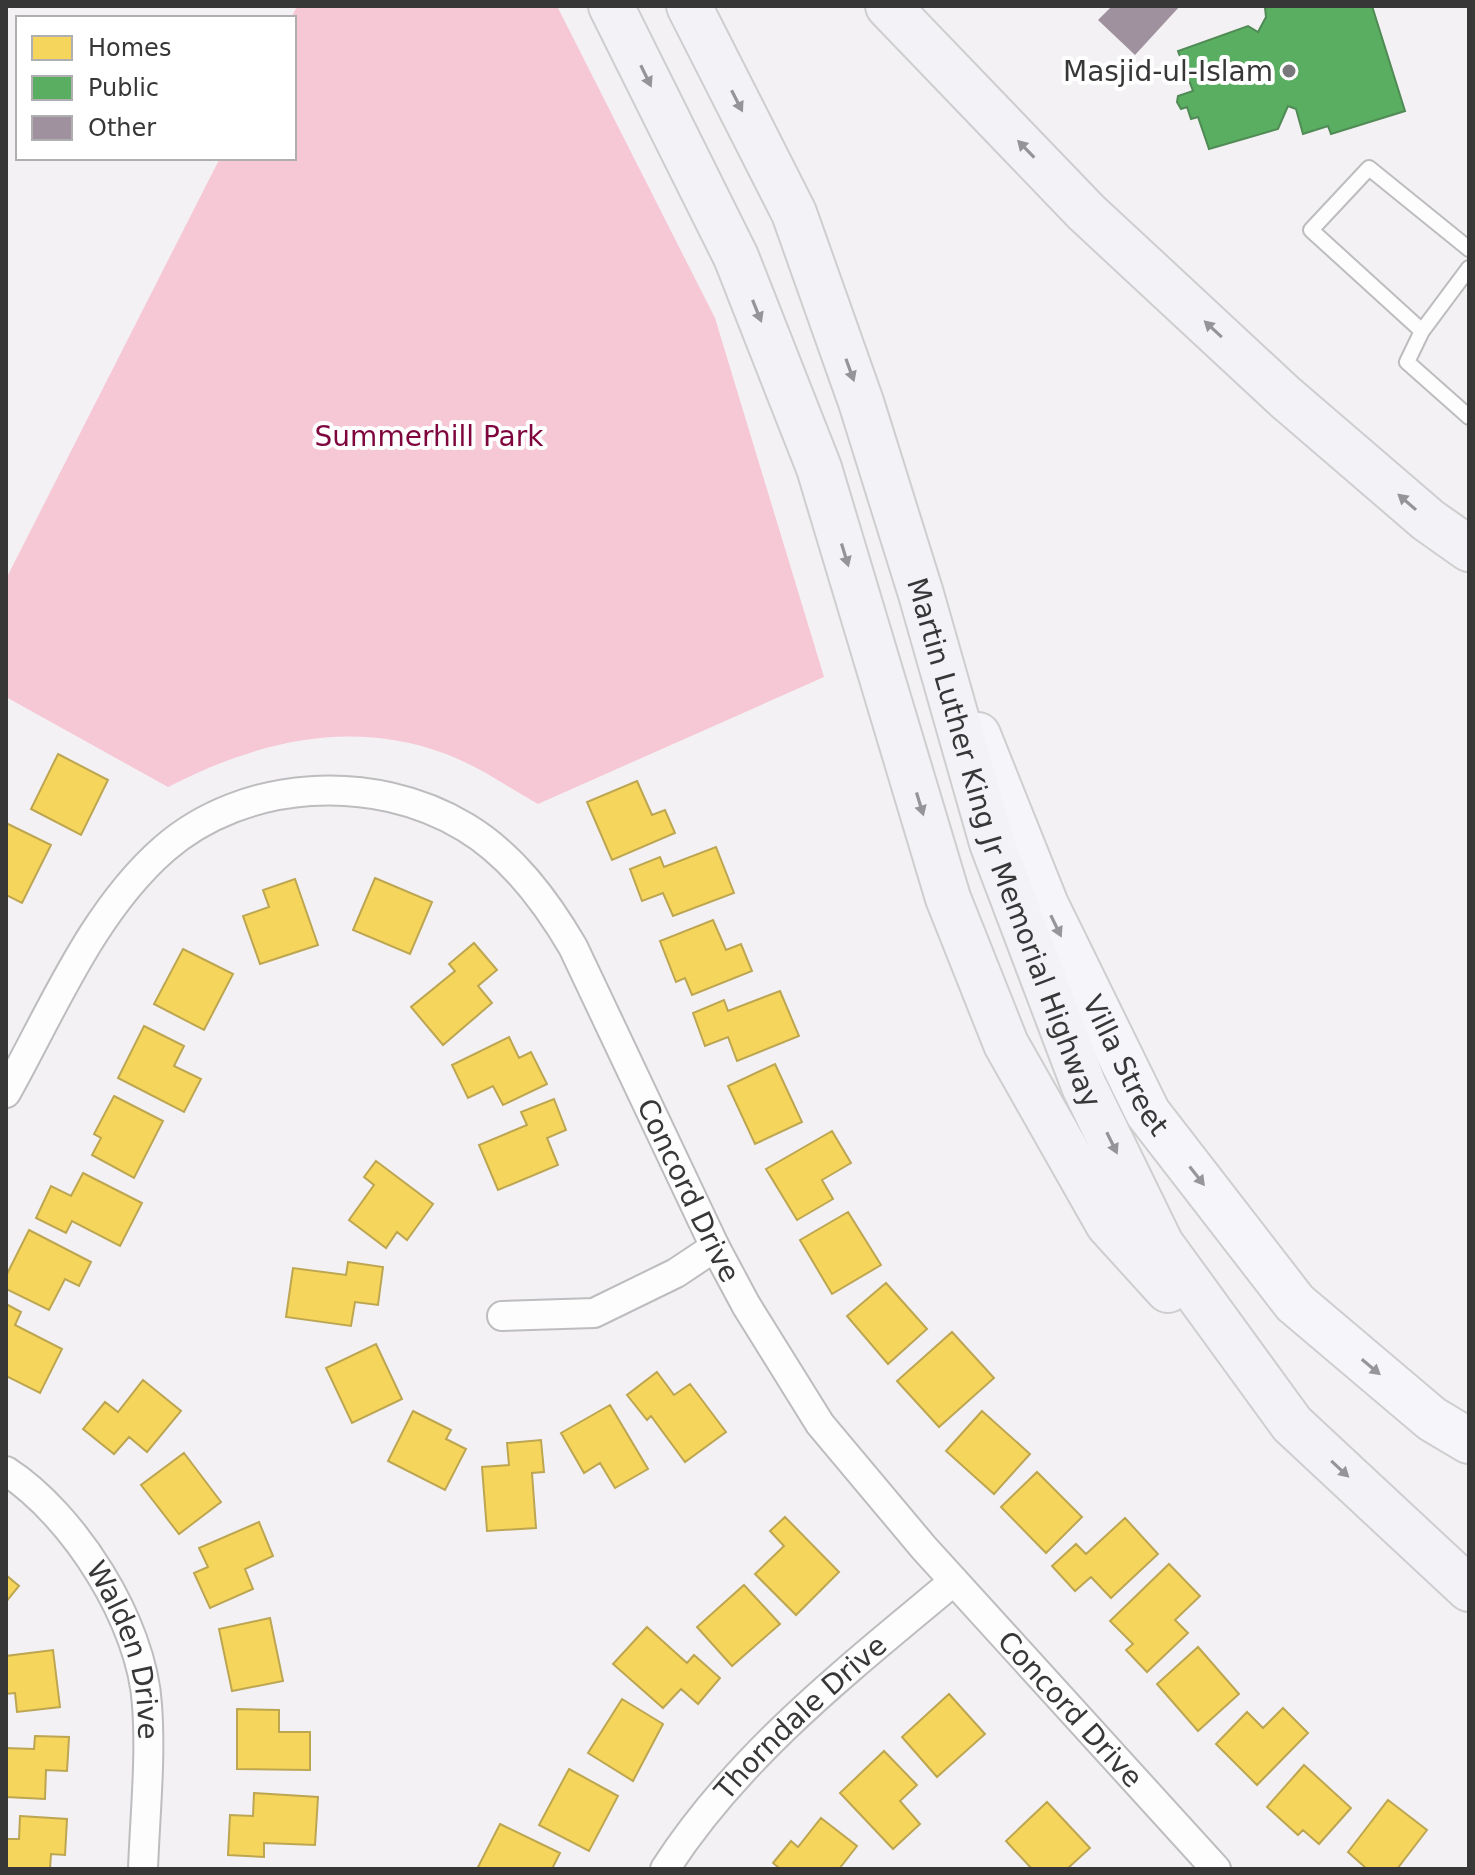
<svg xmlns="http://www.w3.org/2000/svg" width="1475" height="1875" font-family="'DejaVu Sans',sans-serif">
  <rect width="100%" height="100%" fill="#f3f1f4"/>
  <path fill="#f6c7d4" d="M297 6H557L715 318 824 677 538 804C508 787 478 766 446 754 349 718 256 742 168 787L6 697V579L220 158H294V18H291Z"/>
  <path fill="#f6d55c" stroke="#bda651" stroke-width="2" d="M58 754 108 780 81 835 31 809Z
    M637 781 652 815 665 810 675 833 612 860 587 802Z
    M6 823 51 845 22 903 6 895Z
    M716 847 734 893 673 916 663 893 642 901 630 869 660 857 664 867Z
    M375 878 432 902 410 954 353 930Z
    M295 879 318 945 260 964 243 916 269 907 263 890Z
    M713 920 726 950 741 944 752 971 692 995 685 978 676 982 660 941Z
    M474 943 497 970 478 986 492 1003 443 1045 411 1007 455 971 449 964Z
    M183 949 233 974 204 1030 154 1004Z
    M780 991 799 1036 737 1061 728 1037 705 1046 693 1013 724 1000 728 1011Z
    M144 1026 184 1046 174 1066 201 1079 184 1112 118 1078Z
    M509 1037 519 1058 531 1052 547 1084 503 1105 493 1086 468 1098 452 1065Z
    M775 1064 802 1122 755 1144 728 1086Z
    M114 1096 163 1121 134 1178 92 1155 101 1138 94 1134Z
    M554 1099 566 1130 547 1138 558 1165 498 1190 479 1145 527 1125 521 1112Z
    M832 1131 851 1163 822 1180 833 1199 797 1220 766 1169Z
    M376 1161 433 1204 407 1240 397 1232 386 1248 349 1220 374 1185 364 1177Z
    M83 1173 142 1203 120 1246 72 1221 66 1233 36 1218 51 1186 71 1196Z
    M848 1212 881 1265 832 1294 800 1240Z
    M29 1230 91 1262 79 1286 65 1279 49 1310 6 1289V1276Z
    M348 1262 383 1267 378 1305 355 1302 351 1326 286 1317 293 1268 346 1275Z
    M886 1283 927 1329 888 1364 847 1316Z
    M6 1304 21 1312 15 1325 62 1349 40 1393 6 1376Z
    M952 1332 994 1378 939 1427 897 1381Z
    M376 1344 402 1399 352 1423 326 1368Z
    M657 1372 674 1395 690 1384 726 1432 685 1462 651 1416 647 1420 627 1395Z
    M143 1380 181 1411 147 1452 129 1437 114 1454 83 1429 105 1402 118 1412Z
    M610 1405 648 1469 615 1488 600 1463 584 1473 561 1433Z
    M413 1411 451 1430 446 1439 466 1449 445 1490 388 1461Z
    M982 1411 1030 1454 994 1494 946 1451Z
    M541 1440 544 1472 532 1473 536 1528 487 1531 482 1467 509 1465 507 1443Z
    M184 1453 221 1502 179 1534 141 1485Z
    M1037 1472 1082 1517 1046 1553 1001 1507Z
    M785 1517 839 1572 796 1615 755 1574 784 1546 770 1531Z
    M1125 1518 1158 1554 1111 1598 1091 1577 1075 1591 1052 1566 1076 1544 1086 1554Z
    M259 1522 273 1556 245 1569 253 1589 210 1608 194 1573 208 1567 199 1548Z
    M1169 1564 1200 1596 1175 1620 1188 1633 1147 1672 1126 1650 1133 1644 1110 1621Z
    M6 1575 19 1586 6 1602Z
    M744 1585 780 1624 732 1666 697 1627Z
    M270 1618 283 1681 232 1691 219 1629Z
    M647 1627 687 1663 694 1655 720 1678 698 1704 681 1689 663 1708 613 1664Z
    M1198 1647 1239 1694 1198 1731 1157 1684Z
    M53 1650 60 1707 17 1712 15 1693 6 1694V1656Z
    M949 1694 985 1734 937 1777 902 1737Z
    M622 1699 663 1724 633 1781 588 1753Z
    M1283 1708 1308 1733 1257 1785 1216 1744 1247 1712 1263 1728Z
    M237 1709 279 1710V1732H310V1770L237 1769Z
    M35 1736 69 1737 67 1771 46 1770 45 1799 6 1797V1748L34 1749Z
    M884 1751 917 1785 900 1801 920 1824 893 1849 840 1793Z
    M1304 1765 1351 1808 1319 1844 1303 1830 1298 1835 1267 1807Z
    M569 1769 618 1796 589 1851 539 1825Z
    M254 1793 318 1797 315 1845 264 1843V1857L228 1855 230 1815 253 1816Z
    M1388 1800 1427 1830 1397 1869H1367L1348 1852Z
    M1047 1802 1090 1848 1067 1869H1032L1006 1841Z
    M20 1816 67 1819 65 1855 51 1854 50 1869H6V1839H19Z
    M821 1818 857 1846 839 1869H780L773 1863 791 1841 798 1847Z
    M500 1824 560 1853 552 1869H477Z"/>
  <path fill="#5aae61" stroke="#508a55" stroke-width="2" d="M1270 6H1372L1405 111 1331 134 1328 126 1303 134 1296 109 1288 106 1278 129 1209 149 1198 117 1191 119 1187 107 1181 109 1177 102 1178 96 1193 91 1178 51 1248 26 1258 32 1266 17 1265 8Z"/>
  <path fill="#9f919d" d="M1112 6H1180L1135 55 1098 20Z"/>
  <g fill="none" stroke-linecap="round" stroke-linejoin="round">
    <g stroke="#bdbcbe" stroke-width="18">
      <path id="lane" d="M1469 249 1369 168 1311 230 1422 331 1469 268
        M1422 331 1407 362 1469 417"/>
    </g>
    <g stroke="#bdbcbe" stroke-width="32">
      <g id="street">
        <path id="s1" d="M6 1093C52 1011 92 912 164 849 244 779 374 772 465 827 512 855 546 901 573 947L715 1247 746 1305 820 1424 924 1548 1216 1869"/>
        <path d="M502 1316 594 1313 676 1273 715 1247"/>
        <path id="s2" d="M6 1471C74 1515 142 1622 147 1705 151 1759 145 1815 143 1869"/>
        <path id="s3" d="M665 1869C739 1754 850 1668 954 1581"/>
      </g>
    </g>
    <g stroke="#cfcecf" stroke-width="48">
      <g id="primary">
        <path id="s4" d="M978 735 1046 905 1148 1113 1295 1303 1432 1419 1469 1441"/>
      </g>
    </g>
    <g stroke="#cfcecf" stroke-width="48">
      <g id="highway">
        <path d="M611 6 736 257 819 468 948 898 1006 1044 1108 1224 1168 1290"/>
        <path id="s5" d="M689 6 794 213 861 402 921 594 992 843 1084 1086 1161 1244 1292 1424 1469 1589"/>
        <path d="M888 6 1086 212 1285 397 1428 520 1469 549"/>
      </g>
    </g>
    <use href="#lane" stroke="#fdfdfd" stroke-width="14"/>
    <use href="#street" stroke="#fdfdfd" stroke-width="28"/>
    <use href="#primary" stroke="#f6f6fa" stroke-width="44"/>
    <use href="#highway" stroke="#f2f2f7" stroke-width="44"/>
  </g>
  <defs><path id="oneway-solid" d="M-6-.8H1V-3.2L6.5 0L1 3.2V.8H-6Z" transform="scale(2)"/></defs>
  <g fill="#959498">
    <use href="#oneway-solid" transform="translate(646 76) rotate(64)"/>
    <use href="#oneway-solid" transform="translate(737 101) rotate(63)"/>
    <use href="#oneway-solid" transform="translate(1026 149) rotate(-134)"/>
    <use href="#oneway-solid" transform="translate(757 311) rotate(68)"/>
    <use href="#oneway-solid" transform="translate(1213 329) rotate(-137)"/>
    <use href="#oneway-solid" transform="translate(850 370) rotate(70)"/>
    <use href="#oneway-solid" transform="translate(1407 502) rotate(-139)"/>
    <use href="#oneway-solid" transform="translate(845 555) rotate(73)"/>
    <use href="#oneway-solid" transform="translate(920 804) rotate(73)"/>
    <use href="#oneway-solid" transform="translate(1112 1143) rotate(64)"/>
    <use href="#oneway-solid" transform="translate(1340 1469) rotate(43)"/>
  </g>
  <g fill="#979699">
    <use href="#oneway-solid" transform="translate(1056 926) rotate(64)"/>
    <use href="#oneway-solid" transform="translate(1197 1176) rotate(52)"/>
    <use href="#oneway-solid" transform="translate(1371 1367) rotate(40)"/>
  </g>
  <circle fill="#79787a" stroke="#fff" stroke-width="3" cx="1289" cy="71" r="8"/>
  <g text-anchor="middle" stroke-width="8" stroke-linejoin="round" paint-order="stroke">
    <g font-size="28" fill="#383738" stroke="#fff" text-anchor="end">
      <text x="1273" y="81">Masjid-ul-Islam</text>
    </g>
    <g font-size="28" fill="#7f063d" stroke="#fff">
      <text x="429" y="446">Summerhill Park</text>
    </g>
    <g font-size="28" fill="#383738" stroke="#fff">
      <text dy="10" stroke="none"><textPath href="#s5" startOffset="896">Martin Luther King Jr Memorial Highway</textPath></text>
      <text dy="10" stroke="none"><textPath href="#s4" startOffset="362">Villa Street</textPath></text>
      <text dy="10" stroke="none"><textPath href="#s1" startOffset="1046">Concord Drive</textPath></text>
      <text dy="10" stroke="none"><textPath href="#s2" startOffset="222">Walden Drive</textPath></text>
      <text dy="10" stroke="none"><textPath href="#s1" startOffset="1694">Concord Drive</textPath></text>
      <text dy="10" stroke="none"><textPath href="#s3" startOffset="204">Thorndale Drive</textPath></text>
    </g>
  </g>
  <rect width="1475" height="1875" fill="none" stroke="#383738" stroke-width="16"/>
  <rect x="16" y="16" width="280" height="144" fill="#ffffff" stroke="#afafaf" stroke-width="2"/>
  <rect x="32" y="36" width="40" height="24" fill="#f6d55c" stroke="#afafaf" stroke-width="2"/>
  <text x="88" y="56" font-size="24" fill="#383738">Homes</text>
  <rect x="32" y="76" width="40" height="24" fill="#5aae61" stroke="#afafaf" stroke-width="2"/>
  <text x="88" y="96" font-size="24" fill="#383738">Public</text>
  <rect x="32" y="116" width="40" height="24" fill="#9f919d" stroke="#afafaf" stroke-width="2"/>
  <text x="88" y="136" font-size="24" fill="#383738">Other</text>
</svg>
